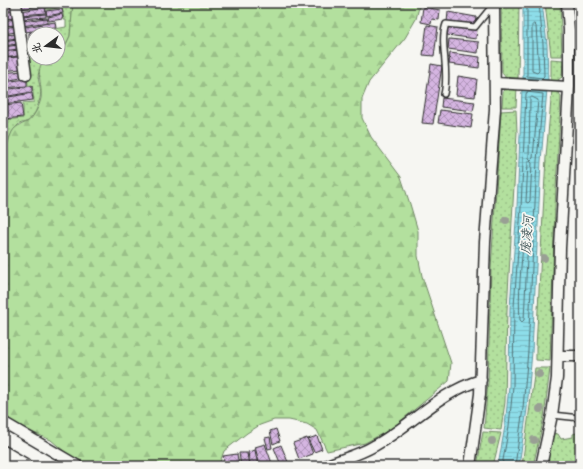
<svg xmlns="http://www.w3.org/2000/svg" width="583" height="469" font-family="'Balsamiq Sans','LXGW WenKai TC',sans-serif">
  <defs>
    <pattern id="green-dots" width="8" height="8" patternUnits="userSpaceOnUse"><rect width="8" height="8" fill="#b3e09e"/><path d="M2 2h.1M6 6h.1" fill="none" stroke="#9ac088" stroke-width="1.8" stroke-linecap="round"/></pattern>
    <pattern id="forest-firs" width="22" height="20" patternUnits="userSpaceOnUse"><rect width="22" height="20" fill="#b3e09e"/><path d="M5 1l3.5 6h-7zM16 11l3.5 6h-7z" fill="#9ac088"/></pattern>
    <pattern id="water-rules" width="6" height="5" patternUnits="userSpaceOnUse"><rect width="6" height="5" fill="#8ddde9"/><path d="M0 2.5h6" fill="none" stroke="#7abec8"/></pattern>
    <pattern id="building-cross-hatch" width="8" height="8" patternUnits="userSpaceOnUse"><rect width="8" height="8" fill="#d5b5e1"/><path d="M0 0l8 8M0 8l8-8" fill="none" stroke="#ad93b7"/></pattern>
  </defs>
  <rect width="100%" height="100%" fill="#f6f6f2"/>
  <filter id="ink" filterUnits="userSpaceOnUse"><feTurbulence type="fractalNoise" baseFrequency=".025" numOctaves="2"/><feDisplacementMap in="SourceGraphic" scale="8" xChannelSelector="R" yChannelSelector="G"/><feConvolveMatrix kernelMatrix="1 2 1 2 8 2 1 2 1" color-interpolation-filters="sRGB"/></filter>
  <g filter="url(#ink)">
    <path fill="url(#green-dots)" stroke="#6f8664" d="M58 3H73L70 36 61 55 58 56V34H50L49 30 66 27V20H64L62 7 47 10 46 6Z
      M501 3H519L518 80 507 79 502 73Z
      M545 3H560L562 56H551Z
      M34 44V58H50C27 77 46 82 39 102 37 109 33 120 26 122 23 123 20 123 18 125 9 133 7 148 3 159V110L5 120 23 118V103L34 102 32 85 28 86 25 45Z
      M551 59 563 60 562 77 554 83H551Z
      M506 87H517L516 107H502L503 91Z
      M552 89 557 90 561 96 555 206 550 361 536 360V348L546 157Z
      M516 110 517 132 507 310 505 402 501 430 484 428 488 382 491 269 501 111Z
      M535 368H550L544 417 533 466H522Z
      M483 432 501 433 493 466H477Z
      M580 432V466H546L552 433 558 434 561 439 573 437V434Z"/>
    <path fill="url(#forest-firs)" stroke="#6f8664" d="M73 3H420L416 19 405 38 369 82 362 99V118L371 137 401 177 410 204 418 231V256L422 276 451 363 449 381 391 429 365 443 327 451 317 430 307 424 289 420H274L260 425 247 433 224 451 220 462 215 466H86L65 452 51 440 17 426 4 416 3 159C6 151 8 140 12 132 16 125 21 125 27 122 33 119 40 105 41 98 43 81 29 58 58 58V56L61 55 70 36Z"/>
    <path fill="url(#water-rules)" stroke="#66969d" d="M523 3H542L547 44 548 82 523 81Z
      M522 88 547 89 541 161 532 352 527 409 519 466H498L505 426 509 386 510 308 517 207Z"/>
    <g fill="none" stroke-linecap="round" stroke-linejoin="round">
      <path stroke="#527277" stroke-width="1" d="M527 3V76L542 78 544 76 543 44 539 3
        M534 24 536 26 539 71 537 73 532 71V26Z
        M532 97 538 100 533 158 531 160 529 158 530 99Z
        M530 161 532 163 530 201 528 203 526 202 528 163Z
        M526 235 528 238 524 320 522 322 520 320C518 293 521 265 524 237Z
        M502 466 509 426 513 386 514 307 521 208 526 94 527 92 543 94 537 161 528 351 523 408 515 466"/>
    </g>
    <path fill="url(#building-cross-hatch)" stroke="#2b2b2b" d="M27 3H54L21 9 20 4Z
      M13 4 14 10 3 12V5Z
      M45 7 46 13 21 15V11Z
      M423 7 440 10 439 20 432 19 431 24 421 22Z
      M62 9 63 13 47 16 46 11Z
      M15 11 16 18 3 19V13Z
      M448 12 476 17 475 26 447 22Z
      M46 14V17L22 19 21 16Z
      M62 14 63 19 49 21 48 17Z
      M47 18 48 22 22 26 21 21Z
      M15 19 16 25 3 26V21Z
      M55 22 56 28 25 32V27Z
      M427 25 438 27 434 56 423 55Z
      M448 25 477 29 476 39 447 35Z
      M16 26V32L3 34V28Z
      M48 30 49 34H34V37L29 38V33Z
      M17 34V38L3 40V35Z
      M17 39 18 44 3 46V41Z
      M449 39 479 42 478 53 448 49Z
      M18 45V49L3 51V47Z
      M19 50V56L3 58V52Z
      M450 53 480 57 479 68 449 64Z
      M20 57 21 69 3 71V58Z
      M431 64 442 66 433 124 422 123Z
      M22 71V78L3 81V73Z
      M458 76 477 79 475 97 456 95Z
      M27 79V86L3 88V82Z
      M32 86V92L3 97V90Z
      M32 93 33 100 3 104V98Z
      M442 98 475 102 473 111 441 107Z
      M21 103 23 117 5 119 4 105Z
      M440 110 473 114 471 128 438 123Z
      M276 429 280 441 273 444 270 431Z
      M317 436 322 449 314 452 308 439Z
      M270 437 272 448 268 449 265 438Z
      M307 438 313 454 299 459 293 443Z
      M265 444 273 466H260L255 447Z
      M281 445 288 462 281 465 274 448Z
      M255 450 258 466H250L248 452Z
      M239 453H247L249 466H241Z
      M237 454 239 466H225L223 456Z"/>
    <g fill="none" stroke-linecap="round" stroke-linejoin="round">
      <g stroke="#2b2b2b" stroke-width="8">
        <path id="lane" d="M444 94C450 70 439 43 446 24L475 27 492 6
          M552 415 580 418"/>
      </g>
      <g stroke="#2b2b2b" stroke-width="13">
        <path id="street" d="M16 3 26 75
          M496 83 569 87
          M558 356H580
          M3 422 78 466
          M325 466C341 459 359 455 374 446 411 426 439 392 481 380
          M470 466 480 394 485 242 495 109 494 3
          M541 466 552 415 557 378 560 248 569 87V30L567 3"/>
      </g>
      <g stroke="#2b2b2b" stroke-width="17">
        <path id="secondary" d="M3 453 25 466"/>
      </g>
      <use href="#lane" stroke="#f6f6f2" stroke-width="5"/>
      <use href="#street" stroke="#f6f6f2" stroke-width="10"/>
      <use href="#secondary" stroke="#f6f6f2" stroke-width="14"/>
    </g>
    <g fill="#999f94">
      <circle cx="506" cy="220" r="4"/>
      <circle cx="544" cy="258" r="4"/>
      <circle cx="539" cy="374" r="4"/>
      <circle cx="540" cy="409" r="4"/>
      <circle cx="534" cy="440" r="4"/>
      <circle cx="492" cy="441" r="4"/>
    </g>
  </g>
  <g text-anchor="middle" stroke-width="3.5" stroke-linejoin="round" paint-order="stroke">
    <g font-size="13" font-style="italic" fill="#44585a" stroke="#f6f6f2">
      <text transform="translate(526 235) rotate(-86)" y="5">庞凌河</text>
    </g>
  </g>
  <rect width="583" height="469" fill="none" stroke="#f6f6f2" stroke-width="16"/>
  <rect x="8" y="8" width="567" height="453" fill="none" stroke="#2b2b2b" stroke-width="1.5" filter="url(#ink)"/>
  <g transform="translate(46 46) rotate(255)"><circle r="19" fill="#f6f6f2" stroke="#a5a5a2"/>
  <path d="M0-3L7 15L0 10L-7 15Z" fill="#2b2b2b"/>
  <text y="-6" font-size="11" font-weight="bold" text-anchor="middle" fill="#2b2b2b">北</text>
  </g>
</svg>
